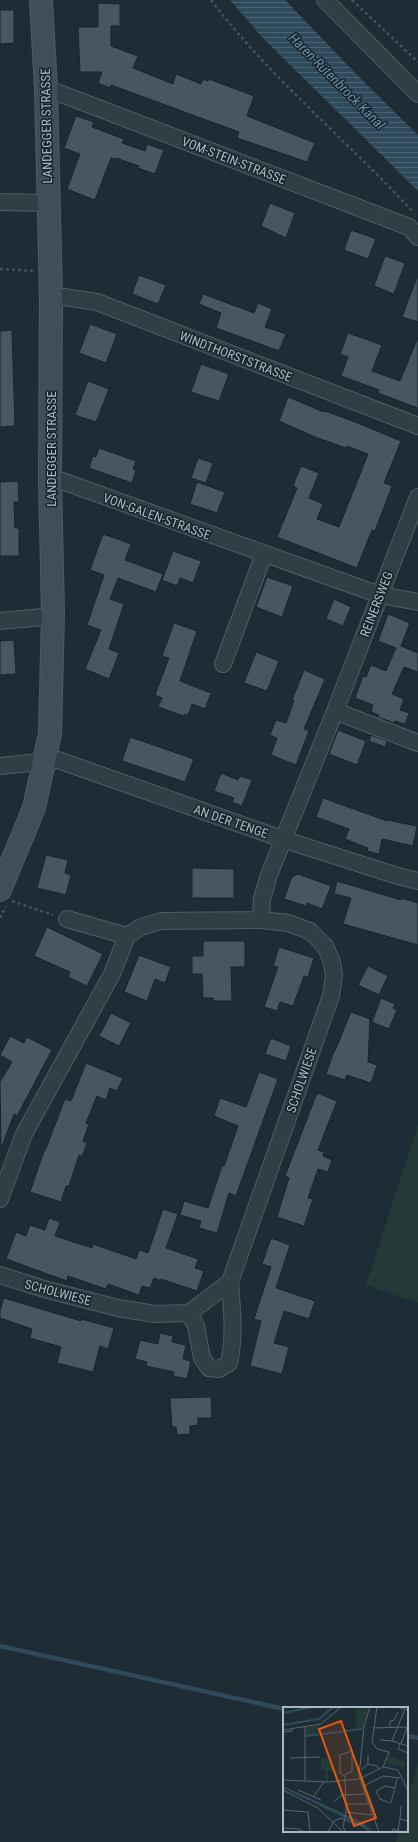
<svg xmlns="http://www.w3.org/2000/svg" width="418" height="1842" font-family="'Roboto Condensed',sans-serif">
  <defs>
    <pattern id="water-rules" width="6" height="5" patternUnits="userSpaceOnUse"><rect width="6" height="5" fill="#2f4b5b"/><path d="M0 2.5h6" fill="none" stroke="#4a6371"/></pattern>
  </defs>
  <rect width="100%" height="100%" fill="#1e2d35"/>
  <path fill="#233a36" d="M418 1125V1303L366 1285Z
    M418 1763V1842H396L399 1831H407V1803Z"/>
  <path fill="url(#water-rules)" d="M230 0H285L365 83 418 135V191L262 37Z"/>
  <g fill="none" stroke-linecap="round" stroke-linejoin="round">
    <path stroke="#2f4b5b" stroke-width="4.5" d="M0 1646 284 1709
      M407 1736 418 1738"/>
  </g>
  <path fill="#465762" stroke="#19252c" d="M98 3 120 4V26H111V46L138 56 133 68 173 84 176 74 201 84 203 79 208 81 209 79 254 96 247 116 315 143 307 162 237 138 239 132 111 85 110 88 98 83 102 72H80L78 27H98Z
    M0 10H14V43L0 44Z
    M76 116 94 122 92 127 124 139 122 143 145 151 147 144 164 150 155 174 138 168 139 166 116 158V159L111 158 95 200 67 189 80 154 64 148Z
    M270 203 295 213 286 238 261 226Z
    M351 230 376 239 368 259 344 250Z
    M385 256 405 263 394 294 374 286Z
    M139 275 166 285 158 304 132 294Z
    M417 277H418V322L402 317Z
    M203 294 254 313 258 303 272 309 265 327 286 334 279 351 216 328 221 313 199 304Z
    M90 324 117 334 106 363 79 353Z
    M12 330 15 426 0 427V331Z
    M348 333 382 345 372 371 400 381 418 337V408L378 393 379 390 341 376 348 357 340 354Z
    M201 364 229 374 219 401 191 392Z
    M88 381 109 389 96 422 75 415Z
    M288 397 324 412 325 411 355 422 401 441 384 483 392 486 375 531 372 530 357 568 277 537 297 488 293 486 301 466 319 473 309 498 323 504 317 519 339 527 368 454 347 446 346 448 315 437 279 421Z
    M99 448 136 461 133 469 136 470 132 483 89 468 93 456 96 457Z
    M198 458 213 463 206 483 191 478Z
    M18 481 19 502H14L15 528H19V556H0V482Z
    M197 482 225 492 217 513 190 504Z
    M103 534 131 544 125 560 163 574 156 592 118 578 110 599 124 604 109 649 119 653 109 679 85 669 101 630 87 625 104 575 90 570Z
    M173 551 201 561 193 583 180 578 177 586 162 580Z
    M267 577 293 586 282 617 256 607Z
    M334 599 351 607 343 626 326 619Z
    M388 614 410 623 401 646 418 653V672L404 667 392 694 404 699 400 710 409 713 405 724 395 721 394 723 378 717 379 715 371 712 373 705 355 698 363 676 366 677 371 665 386 671 396 648 378 641Z
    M174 623 197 631 180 681 211 693 205 709 192 704 188 715 185 714 184 716 158 707 162 698 155 695 169 658 162 656Z
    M14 640 16 674 0 675V641Z
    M256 652 279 661 267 691 244 683Z
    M304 670 325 679 304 729 309 731 296 765 271 755 277 738 270 735 276 720 286 723 294 701 292 700Z
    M338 730 366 741 357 765 329 754Z
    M371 735 387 741 385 747 369 741Z
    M130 737 194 759 185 782 122 761Z
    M221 773 238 780 240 776 252 780 242 806 232 802 234 798 214 791Z
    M323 798 387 821V820L417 826 413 846 382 839 379 854 367 851 368 848 345 839 349 829 316 817Z
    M46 855 68 860 65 873 71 875 66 895 37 888Z
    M192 868 234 869V898H192Z
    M298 874 331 886 322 909 307 903 306 906 284 899 292 877Z
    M337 881 401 900V898L418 903V945L343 924 351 898 334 894Z
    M47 927 103 954 87 986 68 977 70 972 34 956Z
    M203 941H245V967H231L232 1001H214L213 998H203L202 974H192V956H203Z
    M279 947 314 958 308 977 304 976 293 1006 280 1002 277 1011 264 1007 278 967 273 966Z
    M139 955 171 967 165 983 155 979 147 1001 124 992Z
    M368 966 388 976 379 995 358 985Z
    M381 998 395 1004 393 1008 397 1010 389 1029 372 1022Z
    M351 1012 370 1019 368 1062 377 1065 371 1083 347 1075 345 1080 326 1074 334 1051H335Z
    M111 1013 131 1023 119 1046 99 1036Z
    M10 1036 24 1043 27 1037 52 1050 17 1116 14 1114 1 1149 0 1082 12 1062 0 1055Z
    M271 1038 291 1046 286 1061 265 1054Z
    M86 1063 123 1078 117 1091 110 1088 106 1100 97 1096 86 1123 89 1124 83 1141 87 1143 82 1157 79 1155 69 1186H66L61 1202 30 1192 44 1151H45L65 1099 71 1101Z
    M259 1072 278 1079 236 1196 229 1193 217 1233 199 1228 201 1221 180 1215 184 1201 208 1208 222 1166H224L238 1126 214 1116 220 1098 246 1107Z
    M317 1093 337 1101 318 1150 324 1152 323 1156 332 1160 328 1172 318 1169 308 1198 313 1199 304 1226 277 1217 289 1178 285 1176Z
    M163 1209 178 1214 166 1248 198 1259 195 1268 204 1271 197 1291 161 1279V1281L154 1278 150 1288 142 1286 139 1295 108 1284 106 1289 68 1276 67 1281 6 1259 16 1232 26 1236 30 1225 45 1230 49 1218 60 1222 55 1236 92 1248 93 1244 136 1259 139 1250 148 1253Z
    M271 1238 290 1245 276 1288 315 1301 309 1319 284 1311 274 1343 289 1347 282 1374 250 1366 261 1321 254 1319 271 1267 262 1264Z
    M4 1298 81 1321V1319L114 1328 108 1349 100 1346 93 1372 57 1363 61 1347 30 1338 32 1329 0 1318V1311Z
    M160 1333 173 1336 172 1342 186 1345 183 1359 191 1361 187 1379 173 1376 174 1372 146 1366 147 1362 135 1359 140 1340 158 1344Z
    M211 1397 212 1418H198V1425L190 1426V1434L177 1435 176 1427H172L170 1398Z"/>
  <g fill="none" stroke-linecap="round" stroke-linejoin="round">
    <g stroke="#4f5c64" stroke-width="18">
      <path id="minor" d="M325 0 418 94
        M46 89 59 93 409 227 418 237
        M0 202 48 203
        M51 298 64 297 97 302 418 426
        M50 479 62 481 380 595 418 602
        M0 621 43 617 53 614
        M223 664 264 554
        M335 711 418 743
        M0 766 58 760 285 840 398 876 418 881
        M67 919 127 936
        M261 920 262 899 269 875 335 711 418 497
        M0 1199 24 1134 112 974 127 936 141 927 161 921 261 920 288 923 310 931 325 946 332 962 334 975 331 996 230 1282 189 1313 155 1314 118 1308 44 1289 0 1275
        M189 1313 196 1326 202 1358 209 1368 219 1369 229 1363C235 1337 232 1309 230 1282"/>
    </g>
    <g stroke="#4f5c64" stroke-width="24">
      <path id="secondary" d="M0 890 34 808 50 734 53 614 50 479 51 298 46 89 41 0"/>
    </g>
    <path stroke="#3f5553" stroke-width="2.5" stroke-dasharray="3 3" stroke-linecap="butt" d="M211 0C270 78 347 140 413 212
      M352 0 418 62
      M0 269 34 271
      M12 901 53 915
      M0 918 6 906"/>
    <use href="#minor" stroke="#313e46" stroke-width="16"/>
    <use href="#secondary" stroke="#3f4e59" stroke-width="22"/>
  </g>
  <g text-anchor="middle" stroke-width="3" stroke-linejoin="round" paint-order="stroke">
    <g font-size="13" fill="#abb9c4" stroke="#17232a">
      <text transform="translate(46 126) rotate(-91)" y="5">LANDEGGER STRASSE</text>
      <text transform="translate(234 160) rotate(21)" y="5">VOM-STEIN-STRASSE</text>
      <text transform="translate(236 356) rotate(21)" y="5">WINDTHORSTSTRASSE</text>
      <text transform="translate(51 449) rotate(-90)" y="5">LANDEGGER STRASSE</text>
      <text transform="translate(157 516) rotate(20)" y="5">VON-GALEN-STRASSE</text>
      <text transform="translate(376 604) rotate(-69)" y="5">REINERSWEG</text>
      <text transform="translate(231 821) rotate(19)" y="5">AN DER TENGE</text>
      <text transform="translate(301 1080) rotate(-71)" y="5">SCHOLWIESE</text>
      <text transform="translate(58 1292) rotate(15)" y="5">SCHOLWIESE</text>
    </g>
    <g font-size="14" font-style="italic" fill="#6a92aa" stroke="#17232a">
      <text transform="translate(337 81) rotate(45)" y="5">Haren-Rütenbrock Kanal</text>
    </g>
  </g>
  <g transform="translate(283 1707)">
    <rect width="125" height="125" fill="#1e2d35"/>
    <path d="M76 0H86L79 22H74L72 7ZM37 18V27L23 29V20ZM105 49 122 55 120 62 116 59 103 56ZM38 51H49L50 64H45V74H42L43 63 38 62Z" fill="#233a36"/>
    <path d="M0 79 79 115 92 125 0 81Z" fill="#2f4b5b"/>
    <path fill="none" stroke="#2f4b5b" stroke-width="2" d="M0 6 30 0M0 18 36 12 50 0M23 29 79 22"/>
    <path fill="none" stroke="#56656e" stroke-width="1" d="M87 0 81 19 76 69 96 125M94 0 89 35 94 42 106 45 100 60M113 0 125 3M107 20V14L111 13 115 5M90 21 125 20M0 23 38 17 58 0M0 23 1 25 9 24V22M97 33 109 34 125 39M109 34 122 2M117 37 115 42 125 46M118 37 124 20M7 51 37 50M85 57 94 59 96 62M78 63 85 57V48M62 68 69 64V44L57 48V66L62 69 63 105 60 120 63 125M0 73 45 75 76 72 100 60 115 63 125 84M22 73V20M79 80 100 69 117 71M0 83 35 101 60 125M15 83 38 93M30 90 41 75M50 95 59 88 82 87M107 96 97 92 93 84 102 79 112 81M108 96 114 72M62 97H85M0 103 25 105 27 125M63 105 89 108M117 112 118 99M0 121 15 122 22 125M115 123 117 112 125 114M45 125 51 114 58 111 79 119 87 125M109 125 110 122 120 125"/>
    <path fill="#e8590c" fill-opacity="0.15" stroke="#e8590c" stroke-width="2" d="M58 14 93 111 71 119 36 22Z"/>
    <rect width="125" height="125" fill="none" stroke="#abb9c4" stroke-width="2"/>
  </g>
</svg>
